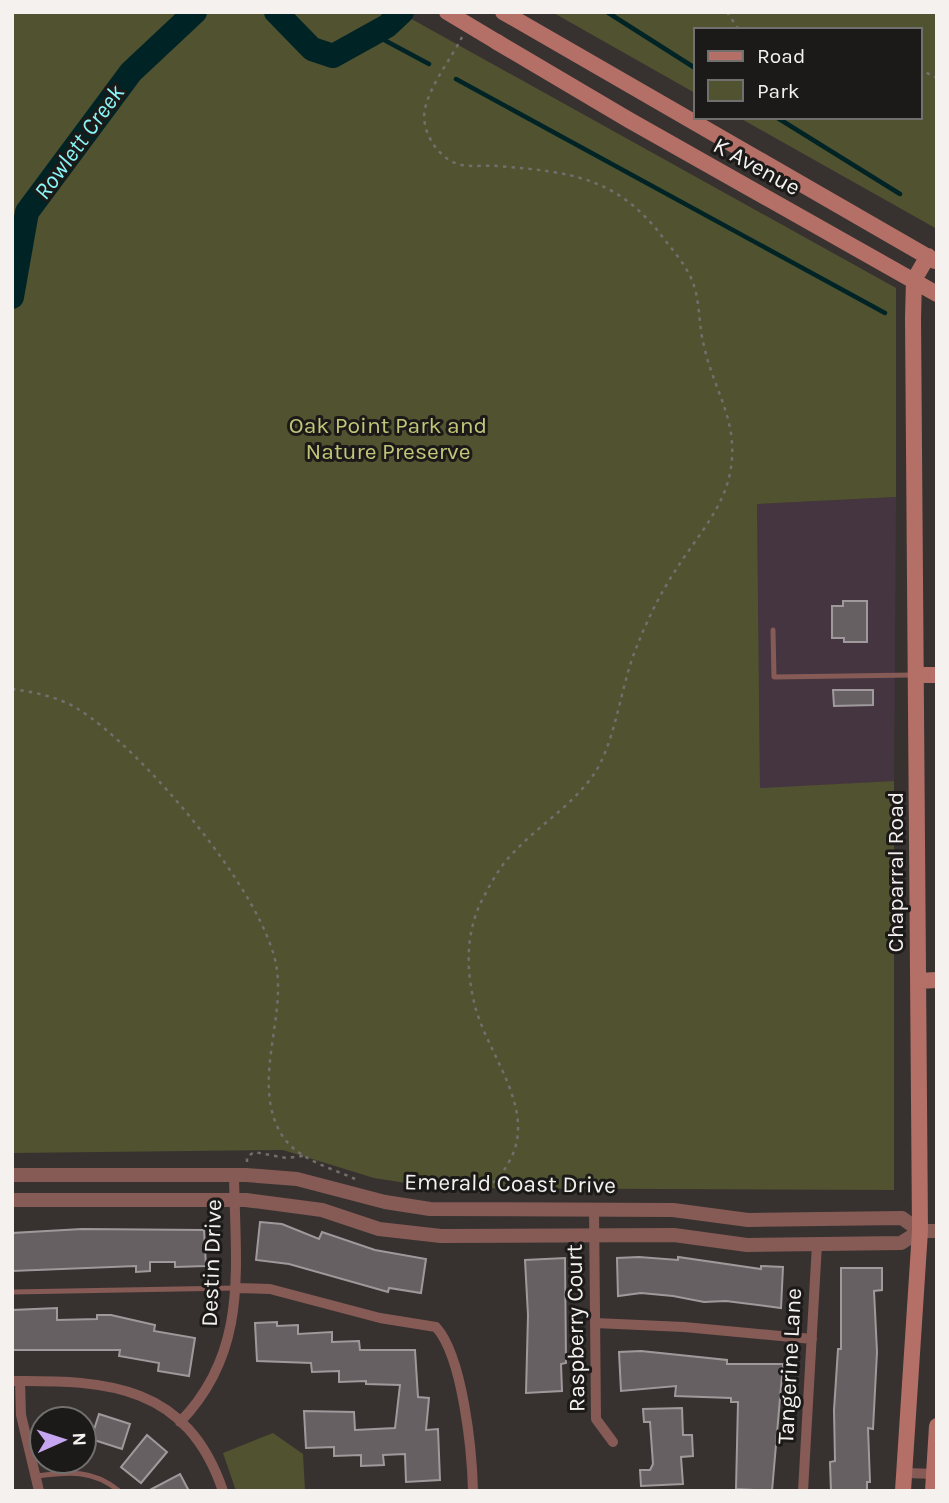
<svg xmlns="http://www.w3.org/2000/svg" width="949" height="1503" font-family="Karla,sans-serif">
  <rect width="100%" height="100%" fill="#373230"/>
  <path fill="#453541" d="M896 497 894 781 760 789 757 504Z"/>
  <path fill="#505230" d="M12 12H399L896 288V497L757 504 760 788 894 781V1190L438 1188 374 1178 283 1150 12 1153Z
    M552 12H937V229L738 117H919V30H695V93Z
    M273 1433 303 1454 305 1491H236L223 1453Z"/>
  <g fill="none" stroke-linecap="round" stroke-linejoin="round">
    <path stroke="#002425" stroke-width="4.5" d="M607 12 695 68
      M373 34 429 64
      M456 79 885 313
      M776 117 900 194"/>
    <path stroke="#002425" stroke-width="24" d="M276 12 312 49 333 56 387 26 402 12
      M12 297 27 212 131 72 195 12"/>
  </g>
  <path fill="#666063" stroke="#9f999c" stroke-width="2" d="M843 601H867V642H844V638H832V606H843Z
    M833 690H873V705L834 706Z
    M260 1222 282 1224 319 1239 322 1232 375 1250 426 1259 421 1293 389 1288 388 1292 289 1264 256 1260Z
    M82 1229 204 1230 206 1266 175 1267V1262H150V1271L136 1272V1266L12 1271V1233Z
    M639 1257 678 1260V1257L761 1269V1266L783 1267 781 1308 726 1301 704 1302 673 1296 641 1293 618 1296 617 1258Z
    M565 1258 566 1363 561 1364 562 1391 526 1393 528 1315 525 1260Z
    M841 1268H882V1290L874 1291 877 1352 873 1429 868 1428 870 1482H867V1491H831L830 1462 835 1461 834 1410 838 1349H841Z
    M57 1308V1320L97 1319V1315H111L155 1325 154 1331 195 1338 189 1376 158 1371 159 1363 119 1356 120 1350H12V1310Z
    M277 1322V1326L298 1325V1334L332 1332V1342L359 1341 360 1350H415L418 1397 429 1398 426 1430 438 1429 440 1480 406 1482 405 1454 383 1455 384 1465 361 1466V1455L334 1456V1447L306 1448 304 1411 354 1412 355 1430 395 1428 400 1385 366 1384V1381L339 1382V1371L312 1372 311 1363 257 1361 255 1323Z
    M641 1351 727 1360V1364H783L772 1491 736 1489 738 1402H731V1398L675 1396 676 1386 621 1391 619 1352Z
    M682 1408 683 1435H692L693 1456 681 1457 683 1484 641 1486 640 1470H650L653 1464 650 1422H644L643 1409Z
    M99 1414 130 1424 122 1449 91 1439Z
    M147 1435 167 1452 141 1483 121 1467Z
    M180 1474 189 1491H148Z"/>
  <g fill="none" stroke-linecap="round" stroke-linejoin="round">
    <path stroke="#736e6c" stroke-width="2.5" stroke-dasharray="3.5 5" stroke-linecap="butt" d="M727 12 739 30
      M462 37C451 59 430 85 425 109 420 131 439 161 462 165 473 167 486 165 498 166 571 172 618 177 664 239 676 254 690 270 695 289 700 307 699 328 704 346 714 392 740 422 730 473 723 509 696 538 677 568 661 592 647 620 637 646 620 686 616 744 592 777 569 808 538 826 513 853 499 867 490 885 481 902 466 934 466 968 474 1002 485 1052 538 1108 510 1160 501 1177 492 1187 474 1194
      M919 69 937 78
      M12 689C34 692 59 697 78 709 141 748 267 895 277 970 284 1023 253 1082 280 1132 295 1159 329 1167 355 1179
      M247 1162V1157L254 1152 286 1158 303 1156"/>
    <path stroke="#865b55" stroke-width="5" d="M773 630 774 677 913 675
      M12 1292 235 1288
      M37 1476C68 1472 93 1469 119 1491"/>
    <path stroke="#865b55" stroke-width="10" d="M594 1208 596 1419 613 1442
      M235 1288 270 1289 380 1318 436 1327C463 1357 472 1451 473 1491
      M595 1323 684 1327 812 1339
      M12 1381C108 1380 187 1385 223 1491
      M20 1381 21 1415 39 1491
      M180 1422C250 1350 235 1266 234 1174
      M904 1473 937 1474
      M803 1491 817 1244"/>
    <path stroke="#865b55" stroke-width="14" d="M12 1175H246L297 1179 385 1202 430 1209 673 1210 748 1220 902 1218 920 1231
      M12 1200H246L322 1210 379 1229 441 1236 674 1235 747 1245 901 1243 920 1231H937"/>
    <path stroke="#b46f67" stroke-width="16" d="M503 12 935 261
      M497 42 629 120 937 294
      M916 675H937
      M918 981 937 980
      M903 1491 920 1231 913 318 914 280 928 256
      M933 1491 937 1426"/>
    <path stroke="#b46f67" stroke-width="16" d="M447 12 497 42"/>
  </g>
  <g text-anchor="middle" stroke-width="6" stroke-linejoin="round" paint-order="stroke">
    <g font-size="23" fill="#f4f1ef" stroke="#1c1a19">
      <text transform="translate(757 166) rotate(29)" y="8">K Avenue</text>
      <text transform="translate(895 872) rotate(-90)" y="8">Chaparral Road</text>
      <text transform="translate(510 1183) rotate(1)" y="8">Emerald Coast Drive</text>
      <text transform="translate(211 1263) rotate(-88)" y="8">Destin Drive</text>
      <text transform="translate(575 1328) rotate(-91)" y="8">Raspberry Court</text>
      <text transform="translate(789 1366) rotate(-87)" y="8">Tangerine Lane</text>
    </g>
    <g font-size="23" fill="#c2c678" stroke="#1c1a19">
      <text x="388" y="433">Oak Point Park and<tspan x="388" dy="26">Nature Preserve</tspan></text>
    </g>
    <g font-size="24" font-style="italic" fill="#89f5f7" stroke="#1c1a19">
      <text transform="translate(79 142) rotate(-54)" y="8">Rowlett Creek</text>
    </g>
  </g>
  <rect width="949" height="1503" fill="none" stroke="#f4f1ef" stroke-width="28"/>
  <rect x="694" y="28" width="228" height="91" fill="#1c1a19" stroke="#72706f" stroke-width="2"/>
  <rect x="708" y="51" width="35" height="10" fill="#b46f67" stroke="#72706f" stroke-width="2"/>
  <text x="757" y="63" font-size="21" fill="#f4f1ef">Road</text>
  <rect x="708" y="80" width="35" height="21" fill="#505230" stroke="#72706f" stroke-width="2"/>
  <text x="757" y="98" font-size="21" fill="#f4f1ef">Park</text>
  <g transform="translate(63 1440) rotate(87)"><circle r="33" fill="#1c1a19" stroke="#72706f" stroke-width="2"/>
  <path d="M0-5L12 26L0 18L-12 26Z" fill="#c6a6f0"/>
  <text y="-10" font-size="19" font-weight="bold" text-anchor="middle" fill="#f4f1ef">N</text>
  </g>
</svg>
